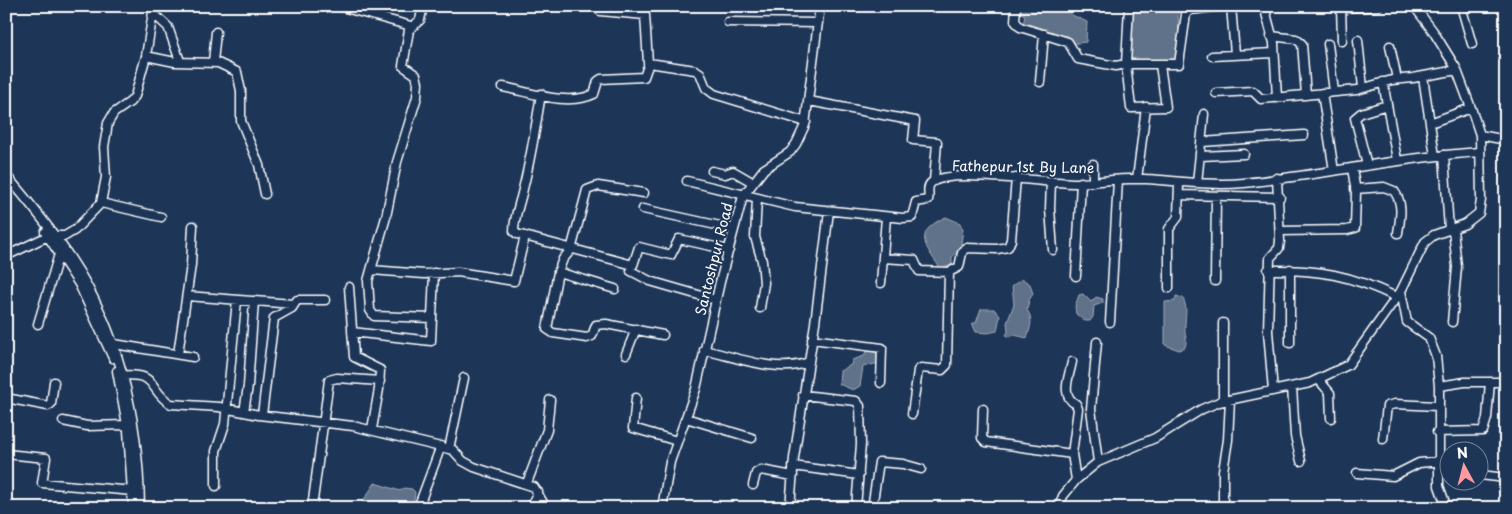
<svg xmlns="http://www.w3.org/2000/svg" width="1512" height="514" font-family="'Playpen Sans',sans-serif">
  <rect width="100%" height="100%" fill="#1d3557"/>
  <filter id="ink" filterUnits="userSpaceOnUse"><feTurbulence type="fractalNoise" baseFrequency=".02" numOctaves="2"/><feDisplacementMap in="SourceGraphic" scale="10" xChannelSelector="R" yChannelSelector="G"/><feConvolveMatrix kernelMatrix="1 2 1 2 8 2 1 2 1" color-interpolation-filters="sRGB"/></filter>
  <g filter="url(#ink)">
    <path fill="#617289" stroke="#a0aab8" d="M1020 6H1071L1070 14 1087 22 1086 42 1069 44 1022 32 1025 15 1020 13Z
      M1131 6H1178L1179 51 1177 62H1128Z
      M946 217 960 223 963 230 960 250 952 257V268L942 271C927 248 910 233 946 217Z
      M1022 279 1030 284 1033 294 1029 300 1027 310C1034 319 1030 329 1027 338L1014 335 1010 337 1006 335 1008 332 1007 323 1014 304 1012 286Z
      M1083 294 1091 302 1096 297 1103 299V303L1094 306 1093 317 1090 321H1085L1076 314 1075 306 1079 295Z
      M1176 296 1183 298C1188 309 1185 315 1185 327 1184 335 1188 339 1185 347L1179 350 1165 345V302L1175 301Z
      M981 309H994L1000 316 997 331 988 333 976 332 972 323H976Z
      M867 349H878L879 363 863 367 860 386 853 390 839 384 840 371 851 365 852 360 864 356Z
      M375 483 400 491 404 488 412 489 415 492 413 508H362L363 501Z"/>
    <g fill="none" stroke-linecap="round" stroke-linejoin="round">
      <g stroke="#fff" stroke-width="11">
        <path id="minor" d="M338 6 411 26
          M423 6 420 20 409 30 403 66 416 75 418 83 417 97 397 162 386 217 368 281 370 310 374 316 432 318
          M1016 6 1015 21 1020 27 1068 42 1078 59 1116 66 1126 64 1129 6
          M1231 6 1235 54
          M1264 6 1274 43 1277 98
          M1341 6 1342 41
          M1461 6 1472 44
          M1487 6V7
          M1342 8 1378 6
          M600 11 645 15 648 63
          M153 13 168 27 180 61
          M728 22 818 23
          M1271 36 1296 39 1302 44 1306 95
          M1358 40 1363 88
          M1328 44 1334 92
          M1390 46 1397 79
          M146 56 175 62 218 63 237 72 241 91V121L259 165 265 194
          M1212 56 1274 53
          M213 62 216 32
          M1160 65 1166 107 1131 108 1126 64H1179L1186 14 1190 10 1224 6
          M1423 77 1435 156
          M1040 82 1044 34
          M1383 82 1397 160
          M503 87C530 92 567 107 594 94L598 81 601 79 644 77 649 63 695 70 700 73 706 88 714 94 806 122
          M1216 93 1253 91 1261 99 1357 90 1392 80 1413 78 1457 70
          M1322 93 1334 171
          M541 94C536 126 531 158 523 189 520 204 514 216 514 231L517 234 633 265 639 247 671 255 679 239 729 250
          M809 101 915 121 913 140 937 142 934 181
          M1430 123 1471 108
          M1480 135 1506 140
          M1202 142 1304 135
          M1444 155 1449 230
          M1201 156 1244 154
          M1093 164V182
          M1367 165 1355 118 1361 113 1387 105
          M712 171 725 174 733 171 752 182
          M6 175C29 202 52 230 71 259 120 333 139 421 140 508
          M1137 179 1146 107
          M687 181 795 207 903 218 912 217 916 202 928 200C930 195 926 187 931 183 950 167 1050 184 1078 183 1100 182 1124 177 1146 179 1178 181 1211 186 1244 183 1323 175 1401 157 1480 152
          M1051 181 1050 209 1053 250
          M1197 183 1204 114
          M1355 189 1384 187 1394 191C1404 204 1400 219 1398 233
          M644 193 598 186 587 190 571 250 563 259 558 272 547 329 553 333 587 338 592 336 596 325 606 324 663 335
          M1179 195 1280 197
          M757 199 755 237 762 261 764 283 760 308
          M101 203 161 217
          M643 209 734 229
          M1280 231 1347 230 1355 228 1356 192 1352 168
          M45 232 79 284 113 358
          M6 256 48 236H65L75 230 101 203 106 177 104 147 108 123 114 113 130 102 135 96 146 56 154 6
          M883 258 914 260 919 271 949 272 959 267 962 253 966 248 997 249 1008 247 1011 240 1016 178
          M371 270 424 274 458 272 514 281 525 236
          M1268 270C1318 269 1351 275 1396 297
          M631 271 650 281 716 300
          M558 272 615 289
          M1076 276 1081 182
          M1215 281 1216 196
          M881 283 886 217
          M349 287 354 357 380 370 379 389 372 429
          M1169 288V229L1178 217 1179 183
          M1401 291 1407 322 1429 338 1436 356 1439 386V486L1447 508
          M187 296 293 304
          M1110 322 1118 180
          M1452 322 1457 267 1453 229
          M1223 323V401
          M38 324 59 254
          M352 332 431 341 434 273
          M812 339 882 348 881 383
          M1097 342 1091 409 1098 462
          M1290 343V269
          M114 344 193 357
          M704 350C736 357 777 374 809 362
          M178 354 191 265 193 226
          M626 354 636 329
          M1072 362C1069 377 1060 396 1076 404L1078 409 1072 454 1076 480
          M117 371 128 430 133 508
          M118 376C160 371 147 390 171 404L219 407 259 415 353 426 453 450 463 461 474 467 534 487 546 508
          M1319 380 1330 393 1331 418
          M1439 386 1465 382H1506
          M1292 387 1295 436 1301 461
          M1273 391 1268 331 1270 258 1279 248 1280 241 1277 178
          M803 395 856 401 860 406 861 444 856 508
          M6 398 48 406 51 404 54 382
          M636 398 633 428 677 441
          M983 409 982 438 986 442 1072 454
          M244 412 248 386 254 301
          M912 414 918 370 921 368 942 370 947 365 949 272
          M262 415 274 318 292 308 297 300H325
          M686 418 752 438
          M63 421 87 426 127 425
          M1437 432 1483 431 1487 418 1490 382
          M1383 439 1387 406 1395 404 1437 406
          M449 449 464 378
          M6 454 46 458 42 483 133 491
          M793 466 859 475
          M1357 473 1393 476 1419 463 1450 460
          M1480 475 1506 478
          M527 483 547 430 550 400
          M753 485 756 473 761 470 793 476
          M216 486V451L225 424 237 300
          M312 508 329 380 337 378 380 381
          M418 508 441 446
          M530 508 538 492
          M662 508 670 462 696 389 720 282 743 196 764 169 790 152 796 144 805 125 820 6
          M790 508 794 458 815 323 829 211
          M872 508 879 462 903 464 921 469
          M1059 508 1063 496 1076 480 1098 462 1155 438 1202 409 1219 402 1310 383 1348 365 1401 291 1425 242 1434 235 1465 224 1479 213 1481 200 1480 135 1471 108 1456 68 1433 31 1414 6
          M1223 508V471L1228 440 1230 400"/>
      </g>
      <use href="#minor" stroke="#1d3557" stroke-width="8"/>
    </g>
  </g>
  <g text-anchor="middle" stroke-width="4" stroke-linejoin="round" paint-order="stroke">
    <g font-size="14" fill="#fff" stroke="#1d3557">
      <text transform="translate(1023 167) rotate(1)" y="5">Fathepur 1st By Lane</text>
      <text transform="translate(714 259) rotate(-76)" y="5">Santoshpur Road</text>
    </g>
  </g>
  <rect width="1512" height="514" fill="none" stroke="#1d3557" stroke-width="25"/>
  <rect x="12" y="12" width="1487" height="489" fill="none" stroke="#fff" stroke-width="2" filter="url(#ink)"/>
  <g transform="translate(1464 466) rotate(353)"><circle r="24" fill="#1d3557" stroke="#77869a"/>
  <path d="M0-4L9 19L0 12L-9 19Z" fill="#ff9aa2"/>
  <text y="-8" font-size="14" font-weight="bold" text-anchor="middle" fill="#ffffff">N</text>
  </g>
</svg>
